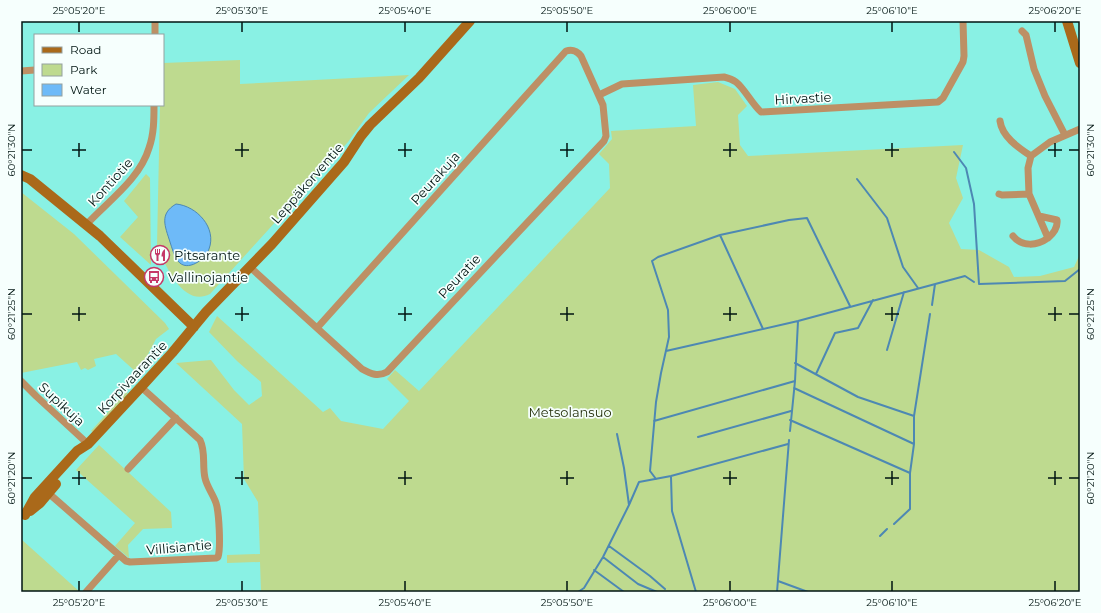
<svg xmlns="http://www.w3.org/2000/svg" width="1101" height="613" font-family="Montserrat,sans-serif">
  <rect width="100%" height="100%" fill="#89f1e4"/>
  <path fill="#beda8f" d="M240 60V84L409 75 369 113 348 142 210 294C183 308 165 265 157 245L160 105H163V63Z
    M718 82 735 89 747 106 738 115 740 145 748 156 963 145 956 178 963 198 949 223 961 249 979 250 1009 267 1014 277 1040 276 1074 267 1080 254V592H261L260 562 227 563V555L260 554 258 502 244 479 242 424 176 363 211 360 234 390 249 405 262 396 261 382 237 361 209 332 217 316 323 412 330 408 341 421 383 429 409 401 387 379 395 370 419 391 610 188 609 164 599 154 612 139 611 131 696 126 693 85Z
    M146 174 150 178 151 265 120 237 138 217 124 201Z
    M21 192 74 234 165 323 169 329 156 339 144 362 136 372 116 354 94 359 96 366 88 370 85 368 81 370 77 362 21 373Z
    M126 392 128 393 93 432 91 431Z
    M99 445 171 512 172 528 143 529 128 545 129 558 115 546 135 523 76 470Z
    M21 539 80 592H21Z"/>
  <path fill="#6ebaf8" stroke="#4d88b3" d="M176 204C197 206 217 228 209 249 206 259 187 273 178 261 174 256 172 248 170 242 165 226 159 214 176 204Z"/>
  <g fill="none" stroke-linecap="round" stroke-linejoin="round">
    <path stroke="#4d88b3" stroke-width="2" d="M954 152 966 168 974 204 979 284 1065 281 1080 269
      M857 179 887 218 903 267 918 288
      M720 235 763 329
      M932 305 935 284
      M887 350 904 292
      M666 351 798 321 965 276 974 282
      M795 363 858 397 914 416
      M816 374 835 333 858 328 873 300
      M794 388 914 444
      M790 420 910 473
      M654 421 795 381
      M790 431 795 381 798 321
      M698 437 791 411
      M671 477 672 511 696 592
      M656 479 650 471 656 402 661 373 669 337 668 310 652 261 658 257 720 235 789 220 807 218 850 306
      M629 505 639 482 671 476 788 444
      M894 524 910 509V473L914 444V416L930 314
      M880 536 887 529
      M609 546 650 576 665 589
      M603 557 638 584 657 592
      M594 570 624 592
      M778 581 808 592
      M578 592 584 588 603 557 629 505 624 468 617 434
      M777 592 789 440"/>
    <path stroke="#bd9065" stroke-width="7" d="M1022 31 1026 35 1034 69 1045 96 1065 135
      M155 35V21
      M21 71 35 70
      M599 95 622 84 724 77C728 78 732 79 736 82 744 88 752 104 761 112L938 102 943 98 963 62 964 56 963 21
      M1000 121C1002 137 1019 148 1031 156
      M999 194 1002 195 1029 194
      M1039 216 1057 220C1058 228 1054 233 1048 238
      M86 225C107 202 140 179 149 148 154 134 154 119 154 105
      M1013 236C1022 247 1037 246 1048 238L1029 194 1028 168 1031 156 1050 142 1080 129
      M250 267 362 369C371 374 378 377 387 372L604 141 606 136 603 105 581 56C577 51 573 49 566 51L317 328
      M21 381 36 396 88 444
      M128 469 176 418
      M46 491 126 561 130 562 216 558 218 557C221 548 219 512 216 503 213 494 207 487 205 478 202 465 206 452 200 440L141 387
      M86 592 118 556"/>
    <path stroke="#aa691a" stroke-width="10" d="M1067 21 1080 63
      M21 175 30 179 100 236 194 327
      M30 511 40 503 56 484
      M25 515 35 497 77 451 88 444 141 387 172 353 206 312 272 244 344 162 361 136 370 125 419 78 470 21"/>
  </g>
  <path fill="none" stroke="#011512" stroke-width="1.5" d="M79 22V32M242 22V32M405 22V32M567 22V32M730 22V32M892 22V32M1055 22V32M79 143V157M242 143V157M405 143V157M567 143V157M730 143V157M892 143V157M1055 143V157M22 150H32M72 150H86M235 150H249M398 150H412M560 150H574M723 150H737M885 150H899M1048 150H1062M1069 150H1079M79 307V321M242 307V321M405 307V321M567 307V321M730 307V321M892 307V321M1055 307V321M22 314H32M72 314H86M235 314H249M398 314H412M560 314H574M723 314H737M885 314H899M1048 314H1062M1069 314H1079M79 471V485M242 471V485M405 471V485M567 471V485M730 471V485M892 471V485M1055 471V485M22 478H32M72 478H86M235 478H249M398 478H412M560 478H574M723 478H737M885 478H899M1048 478H1062M1069 478H1079M79 581V591M242 581V591M405 581V591M567 581V591M730 581V591M892 581V591M1055 581V591"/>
  <defs>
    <g id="restaurant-ring" transform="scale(1)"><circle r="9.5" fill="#f6fffd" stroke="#c53867" stroke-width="1.5"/><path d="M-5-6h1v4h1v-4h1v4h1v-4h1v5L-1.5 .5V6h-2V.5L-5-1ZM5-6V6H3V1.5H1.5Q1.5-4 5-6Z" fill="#c53867"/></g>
    <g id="bus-ring" transform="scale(1)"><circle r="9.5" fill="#f6fffd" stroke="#c53867" stroke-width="1.5"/><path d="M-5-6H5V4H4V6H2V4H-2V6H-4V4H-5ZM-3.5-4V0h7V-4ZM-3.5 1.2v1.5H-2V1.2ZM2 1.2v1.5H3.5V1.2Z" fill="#c53867"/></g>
  </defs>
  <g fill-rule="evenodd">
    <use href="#restaurant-ring" x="160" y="255"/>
    <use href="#bus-ring" x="154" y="277"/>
  </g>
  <g text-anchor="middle" stroke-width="3.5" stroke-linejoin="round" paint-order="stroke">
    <g font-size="13" fill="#011512" stroke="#f6fffd">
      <text transform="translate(803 98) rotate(-3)" y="5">Hirvastie</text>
      <text transform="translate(435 178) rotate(-48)" y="5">Peurakuja</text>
      <text transform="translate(110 182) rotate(-48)" y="5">Kontiotie</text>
      <text transform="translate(307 183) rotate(-49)" y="5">Leppäkorventie</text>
      <text transform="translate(459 276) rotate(-47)" y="5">Peuratie</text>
      <text transform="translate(132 377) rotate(-47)" y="5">Korpivaarantie</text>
      <text transform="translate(62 404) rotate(43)" y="5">Supikuja</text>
      <text transform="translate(179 547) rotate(-5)" y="5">Villisiantie</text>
    </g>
    <g font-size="13" fill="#011512" stroke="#f6fffd" text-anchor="start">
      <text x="174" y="260">Pitsarante</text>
      <text x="168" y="282">Vallinojantie</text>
    </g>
    <g font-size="13" fill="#25310c" stroke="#f6fffd">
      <text x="570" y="417">Metsolansuo</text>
    </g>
  </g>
  <rect width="1101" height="613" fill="none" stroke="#f6fffd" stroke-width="44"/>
  <rect x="34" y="34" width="130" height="72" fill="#f6fffd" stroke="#94a19f"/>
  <rect x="42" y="47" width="20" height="6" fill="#aa691a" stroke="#94a19f"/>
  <text x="70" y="54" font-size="12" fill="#011512">Road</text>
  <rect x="42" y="64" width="20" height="12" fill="#beda8f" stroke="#94a19f"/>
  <text x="70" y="74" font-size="12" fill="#011512">Park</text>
  <rect x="42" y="84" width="20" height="12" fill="#6ebaf8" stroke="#94a19f"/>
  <text x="70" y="94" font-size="12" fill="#011512">Water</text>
  <rect x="22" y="22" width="1057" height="569" fill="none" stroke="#011512" stroke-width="1.5"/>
  <g font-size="10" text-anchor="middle" fill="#011512">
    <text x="79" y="14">25°05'20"E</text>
    <text x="242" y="14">25°05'30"E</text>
    <text x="405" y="14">25°05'40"E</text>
    <text x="567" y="14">25°05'50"E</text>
    <text x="730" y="14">25°06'00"E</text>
    <text x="892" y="14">25°06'10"E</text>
    <text x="1055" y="14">25°06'20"E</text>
    <text transform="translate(11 150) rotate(-90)" y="4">60°21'30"N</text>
    <text transform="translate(1090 150) rotate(-90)" y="4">60°21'30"N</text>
    <text transform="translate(11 314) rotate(-90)" y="4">60°21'25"N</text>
    <text transform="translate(1090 314) rotate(-90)" y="4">60°21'25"N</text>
    <text transform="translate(11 478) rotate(-90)" y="4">60°21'20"N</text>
    <text transform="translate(1090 478) rotate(-90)" y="4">60°21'20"N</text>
    <text x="79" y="606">25°05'20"E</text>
    <text x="242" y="606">25°05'30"E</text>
    <text x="405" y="606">25°05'40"E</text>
    <text x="567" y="606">25°05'50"E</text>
    <text x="730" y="606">25°06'00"E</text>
    <text x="892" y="606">25°06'10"E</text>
    <text x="1055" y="606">25°06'20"E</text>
  </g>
</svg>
